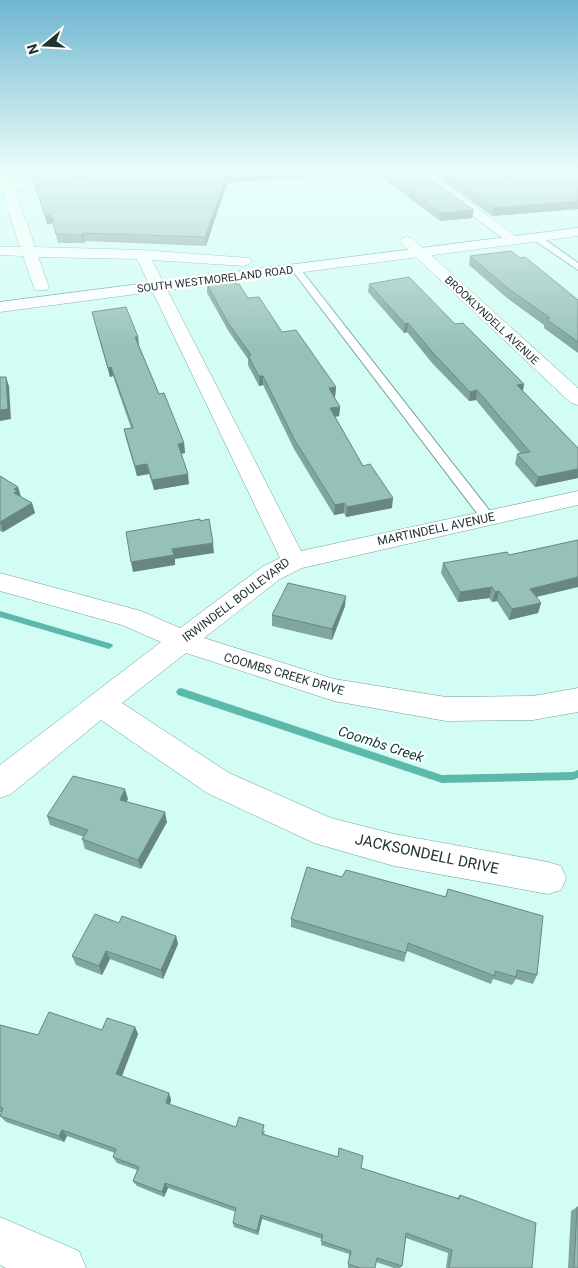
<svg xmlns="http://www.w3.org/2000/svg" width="578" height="1268" font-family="Roboto,sans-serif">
  <rect width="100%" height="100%" fill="#d1fdf5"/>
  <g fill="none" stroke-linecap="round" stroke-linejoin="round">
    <path fill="#5ab9ab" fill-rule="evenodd" d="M0 611 112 644 113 646 109 649 0 617Z
      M181 688 442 775 573 772 578 770V778L573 780 442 783 178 695 176 692 178 689Z"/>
    <g stroke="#749e96" stroke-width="2">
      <path id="service" d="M534 236H540L578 263V270L534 240Z
        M292 266H298L493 515 494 518 493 521H483L292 270Z"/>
    </g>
    <g stroke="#749e96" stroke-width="1">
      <path id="minor" d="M0 171H8L12 182 71 176 77 180 71 184 15 189 35 247 142 250 249 258 252 261 249 264 244 266 152 260 301 551 578 491V505L302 568 280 579 204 638 334 679 446 697 533 696 578 688V712L533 720 446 721 334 701 186 653 122 703 229 773 331 818 394 834 548 862 561 866 566 878 561 890 548 894 394 866 314 843 207 793 101 720 11 794 0 798V765L161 642 122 625 0 591V573L141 611 180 628 262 567 280 558 137 259 38 257 49 287 47 290H35L23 256 0 255V247H20L2 191H0Z
        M412 171H426L521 240 519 243H509Z
        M407 237 412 238 578 388V405L571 403 402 244 400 241 402 238Z
        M0 1217 79 1251 86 1268H6L0 1265Z"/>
    </g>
    <g stroke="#749e96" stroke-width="1">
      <path id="secondary" d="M578 228V236L0 312V302Z"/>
    </g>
    <use href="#service" fill="#fff" fill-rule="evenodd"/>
    <use href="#minor" fill="#fff" fill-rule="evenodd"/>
    <use href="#secondary" fill="#fff" fill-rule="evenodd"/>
  </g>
  <path fill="#81a69e" d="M137 171H367L284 180 282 178 227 183 206 246 85 241 84 243H58L53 223 47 224 36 189 34 181Z
    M373 171H420L472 218 440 221Z
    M429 171H578V209L492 216Z
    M470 256 520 258 578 300V353L544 328V325L507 298 469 265Z
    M207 284H236L248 298 336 387 335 397H334L340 407 339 416 335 417 363 466 392 508 346 517 344 513 334 515 294 449 263 385 259 386 248 365V359L229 332 207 293Z
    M369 284 455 324 524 384 523 391 578 448V478L535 487 515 464 517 454 520 453 476 400 469 401 432 363 407 332 404 333 368 292Z
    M92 312 138 337 139 346 159 394 184 443 185 453 181 454 189 484 154 490 149 474 137 476 126 439 124 429 131 428 113 376 110 377 94 321Z
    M0 476 18 487 21 497 32 503 35 513 3 532 0 531Z
    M578 540V587L536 597 541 603 538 613 509 620 497 601 492 602 489 598 458 602 441 573 443 563 509 555Z
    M345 606 332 640 272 626V615Z
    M128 799 126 802 167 822 141 869 85 849 82 839 84 837 50 825 47 816Z
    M342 877 445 897 448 889 537 975 533 984 516 979 512 985 493 979 491 984 407 951 404 962 291 927V919Z
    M119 923 176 936 178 944 163 979 110 959 102 975 76 965 72 956Z
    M0 1025 38 1035 135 1027 138 1034 122 1076 171 1099 170 1105 236 1127 265 1131 264 1134 361 1168 457 1198 460 1195 532 1268H446L448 1253 406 1238 402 1266 400 1268H394L376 1262 375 1268H348L349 1254 321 1245 322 1239 262 1219 258 1235 234 1227 233 1223 236 1212 168 1188 164 1197 137 1186 133 1181 137 1170 117 1163 113 1157 115 1153 67 1136 64 1142 6 1122 0 1116 1 1112H0Z
    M577 1207 578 1268H568L571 1211Z"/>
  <path fill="#698781" d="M14 171H31V174L15 176Z
    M31 171H101L32 178Z
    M274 171H282V178L227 183 206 246 205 237 227 175Z
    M297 171H367L284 180V172Z
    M578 201V209L492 216 493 208Z
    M474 210 472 218 440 221 441 213Z
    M51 215 53 223 47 224 45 216Z
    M83 233 85 241 84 243 82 235Z
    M408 323 407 332 404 333 405 324Z
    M135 337H138L139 346Z
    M111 367 113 376 110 377 108 368Z
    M259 376H263V385L259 386Z
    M6 377 9 386 11 419 0 421V410Z
    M524 384 522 394 517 385Z
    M336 387 335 397 329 398V388Z
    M477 390 476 400 469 401 470 392Z
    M340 407 339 416 329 418 330 408Z
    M184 443 185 453 179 454 178 444Z
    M147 464 149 474 137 476 135 466Z
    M578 469V478L535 487 538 477Z
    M188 474 189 484 154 490 152 480Z
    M18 487 21 497 14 493V489Z
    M393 498 392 508 346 517 347 507Z
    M32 503 35 513 3 532 0 522Z
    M344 503V513L334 515 335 505Z
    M213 543 214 553 175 559V565L133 572 131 562 172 549Z
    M578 577V587L527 599 530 589Z
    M492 587 489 598 458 602 460 592Z
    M499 591 497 601 492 602 495 592Z
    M346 596 345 606 332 640V629Z
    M541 603 538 613 509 620 512 609Z
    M125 789 128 799 123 810 120 800Z
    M165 812 167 822 141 869 138 860Z
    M176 936 178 944 163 979 161 970Z
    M106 951 110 959 102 975 99 966Z
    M135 1027 138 1034 120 1081 116 1074Z
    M169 1093 171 1099 169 1110 166 1103Z
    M62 1130 67 1136 64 1142 59 1136Z
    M165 1183 168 1188 164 1197 162 1192Z
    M261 1215 262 1219 258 1235 257 1231Z"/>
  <path fill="#96c1b8" stroke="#698781" d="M137 171H274L227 175 205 237 83 233 82 235 56 234 51 215 45 216 34 181Z
    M283 171H297L284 172Z
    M384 171H420L474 210 441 213Z
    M441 171H578V201L493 208Z
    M511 251 520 258 525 257 578 300V342L546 319 550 318 509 289 470 256Z
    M409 277 455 324 463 323 524 384 517 385 578 448V469L538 477 517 454 530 452 477 390 470 392 434 354 408 323 405 324 369 284Z
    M234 281 236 284H239L248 298 259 297 282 332 296 330 336 387 329 388 340 407 330 408 363 466 370 464 393 498 347 507 344 503 335 505 294 439 263 376H259L248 356 251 355 228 323 207 284Z
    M126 307 138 337H135L159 394 164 393 184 443 178 444 188 474 152 480 147 464 135 466 124 429 133 428 111 367 108 368 92 312Z
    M0 377H6L8 409 0 410Z
    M0 476 18 487 14 489 17 491 14 493 32 503 0 522Z
    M200 519V521L209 519 213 543 172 549 174 555 131 562 126 532Z
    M578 540V577L530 589 541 603 512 609 499 591 495 592 492 587 460 592 443 563 507 552 509 555Z
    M288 583 346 596 332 629 272 615Z
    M73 776 125 789 120 800 165 812 138 860 82 839 88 830 47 816Z
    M307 867 342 877 346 870 446 897 448 889 543 916 537 975 517 970 516 977 495 971V976L408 943 406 953 291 919Z
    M95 914 119 923 122 916 176 936 161 970 106 951 99 966 72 956Z
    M49 1012 102 1030 107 1018 135 1027 116 1074 169 1093 166 1103 236 1127 239 1117 264 1125 262 1134 338 1157 339 1148 363 1156 361 1168 459 1199 460 1195 536 1223 532 1268H449L452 1250 406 1233 402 1266 377 1258 375 1268H360L348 1264 351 1251 321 1241 323 1235 261 1215 257 1231 233 1223 236 1208 165 1183 162 1192 133 1181 139 1167 113 1157 116 1149 62 1130 59 1136 0 1116 3 1108 0 1107V1025L38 1035Z
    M577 1207H578V1268H574Z"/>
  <linearGradient id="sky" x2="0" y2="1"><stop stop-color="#6fb6d0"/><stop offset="0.49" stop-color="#eafefa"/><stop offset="1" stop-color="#eafefa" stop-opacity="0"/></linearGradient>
  <rect width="578" height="349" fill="url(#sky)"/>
  <g text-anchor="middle" stroke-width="4.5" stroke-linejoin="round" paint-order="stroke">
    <g font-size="11" fill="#223431" stroke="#fff">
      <text transform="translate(215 279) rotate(-7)" y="4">SOUTH WESTMORELAND ROAD</text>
      <text transform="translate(492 320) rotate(43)" y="4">BROOKLYNDELL AVENUE</text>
    </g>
    <g font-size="12" fill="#223431" stroke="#fff">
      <text transform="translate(436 529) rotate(-12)" y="4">MARTINDELL AVENUE</text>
      <text transform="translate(236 600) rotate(-37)" y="4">IRWINDELL BOULEVARD</text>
      <text transform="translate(284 674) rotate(16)" y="4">COOMBS CREEK DRIVE</text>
    </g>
    <g font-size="14" font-style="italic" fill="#0b3933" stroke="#fff">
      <text transform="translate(381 744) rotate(18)" y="5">Coombs Creek</text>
    </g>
    <g font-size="15" fill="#223431" stroke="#fff">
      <text transform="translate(427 854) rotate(12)" y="5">JACKSONDELL DRIVE</text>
    </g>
  </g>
  <g transform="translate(45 45) rotate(252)" stroke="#ffffff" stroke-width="4" paint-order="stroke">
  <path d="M0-4L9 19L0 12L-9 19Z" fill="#223431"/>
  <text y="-8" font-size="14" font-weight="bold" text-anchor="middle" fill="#223431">N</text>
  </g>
</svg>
